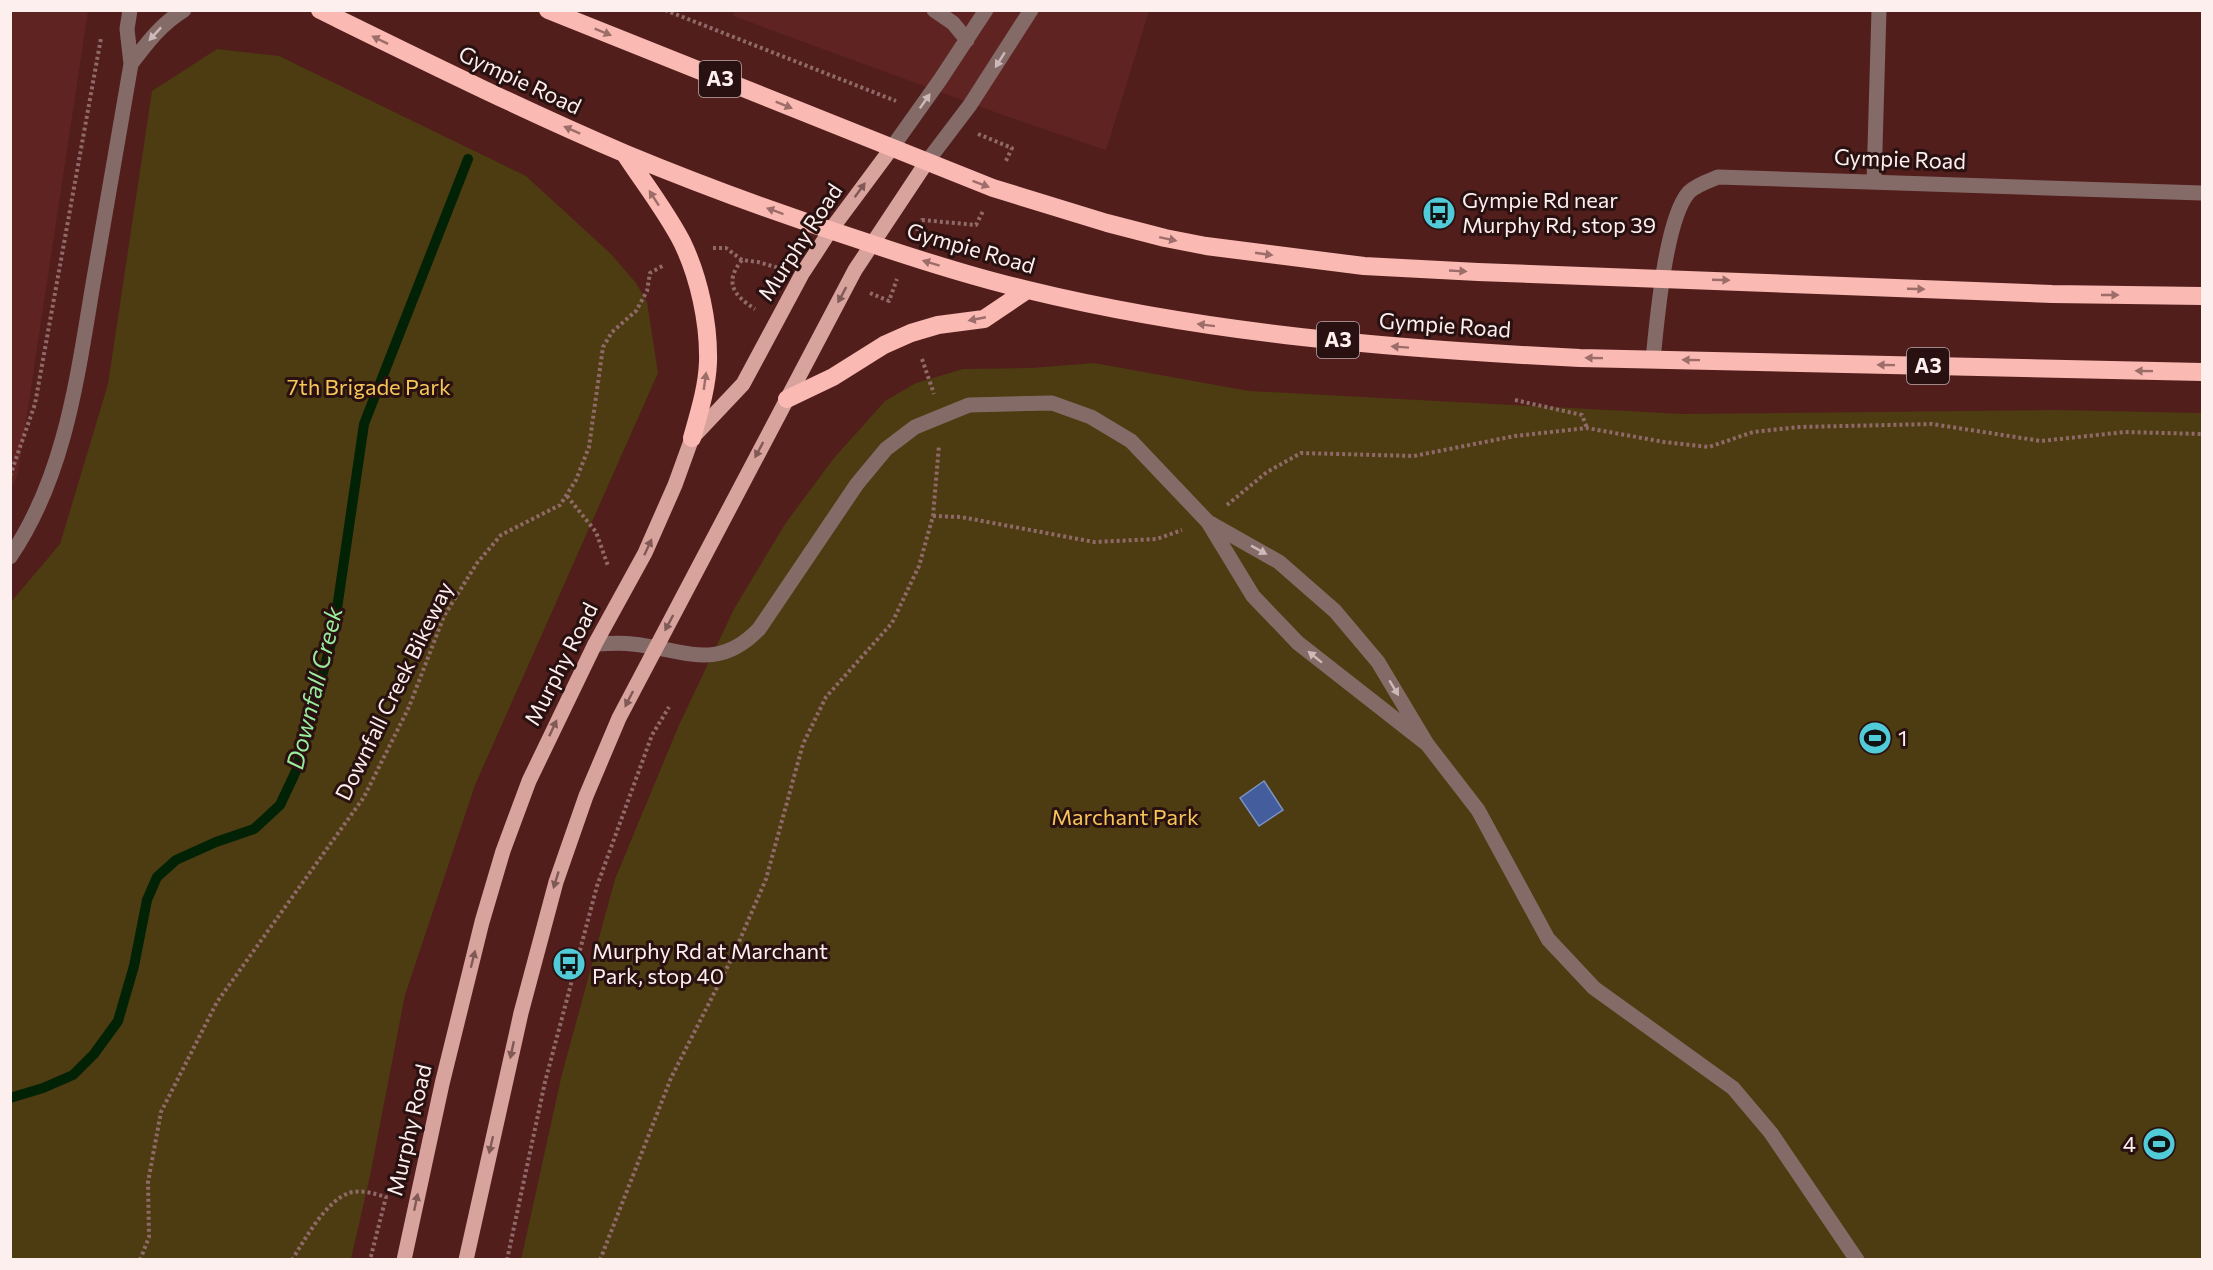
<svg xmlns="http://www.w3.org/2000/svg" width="2213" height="1270" font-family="Commissioner,sans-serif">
  <rect width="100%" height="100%" fill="#511e1c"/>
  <path fill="#5f2421" d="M11 10 88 11 18 474 11 489Z
    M735 10 1149 11 1106 150 1014 119 733 16Z"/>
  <path fill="#4d3b11" d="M217 49 279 56 526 176 611 254 636 283 647 302 658 373 475 785 405 995 370 1176 351 1259H11V602L60 544 108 384 152 91Z
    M1094 363 1249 391 1683 414 2056 410 2202 413V1259L521 1260 561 1078 615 879 679 725 734 609 785 524 834 458 885 401 916 383 963 369 1031 368Z"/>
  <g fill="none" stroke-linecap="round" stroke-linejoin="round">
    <path stroke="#022206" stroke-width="10" d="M10 1098 43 1088 73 1075 94 1054 118 1021 134 966 147 900 157 877 176 860 216 842 254 829 280 805 296 771 333 636 364 424 468 159"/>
  </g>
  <path fill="#435d9d" stroke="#7d93c3" stroke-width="1.5" d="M1264 781 1283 810 1259 826 1240 798Z"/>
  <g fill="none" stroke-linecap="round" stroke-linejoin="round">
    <path stroke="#8f6a68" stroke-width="4" stroke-dasharray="3 3" stroke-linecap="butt" d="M665 10 896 101
      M978 134 1012 148 1005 163
      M917 231 922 220 976 225 983 211
      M713 248H726L742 260 758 262 779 268
      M742 260C724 282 733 295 755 309
      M870 293 889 301 897 279
      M922 359 934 394
      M1515 400 1582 415 1587 428
      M10 476 35 404 101 38
      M567 496 596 532 608 566
      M1227 505 1267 472 1301 453 1414 456 1515 436 1587 428 1664 442 1709 447 1753 432 1799 427 1932 424 2041 441 2125 432 2202 434
      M933 516 961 517 1094 542 1157 539 1182 530
      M140 1260 149 1237 148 1182 161 1112 217 1002 364 797 409 707 444 616 477 563 501 535 560 505 576 480 589 447 603 347 612 332 636 311 647 291 650 273 664 265
      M292 1260C305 1239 326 1201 349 1193 361 1189 375 1194 386 1197L370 1260
      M507 1260 545 1082 597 886 652 735 669 707
      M600 1260 671 1078 732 958 766 879 803 744 826 697 892 623 919 566 933 516 939 445"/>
    <path stroke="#856b68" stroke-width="15" d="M934 10 953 23 967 40
      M131 64C147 43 161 24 184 10
      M891 149 940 80 986 10
      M926 163 970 105 1031 10
      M1874 182 1879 10
      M1653 359C1657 322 1665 219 1689 192 1696 185 1708 181 1718 177L2202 193
      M1210 523 1279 562 1335 611 1378 662 1427 744 1478 810 1548 939 1594 988 1733 1088 1771 1133 1857 1260
      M10 557C65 476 77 379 93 284 106 211 118 137 131 64L127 29 130 10
      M595 644C607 644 620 642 632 644 684 649 717 673 759 629L857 484 886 449 915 427 969 405 1052 403 1091 417 1131 441 1208 522 1253 596 1298 643 1427 744"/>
    <path stroke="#d9a39d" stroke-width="15" d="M404 1260 442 1084 482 922 503 851 529 781 595 644 645 553 675 485 692 438 743 384 802 274 830 231 891 149
      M466 1260 521 1013 556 882 586 796 619 718 855 270 926 163"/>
    <path stroke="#fab9b2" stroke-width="18" d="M320 10C422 60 523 110 626 154 708 188 791 218 875 245 926 262 976 278 1028 290 1209 334 1395 349 1580 358L2202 372
      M548 10 993 188 1107 223 1165 238 1206 246 1364 266 1478 272 2052 294 2202 296
      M625 154C644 183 666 211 682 242 699 277 709 323 708 362 707 388 699 413 692 438
      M787 399 833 377 884 345 911 333 938 325 984 319 1027 290"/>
  </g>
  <defs><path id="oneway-solid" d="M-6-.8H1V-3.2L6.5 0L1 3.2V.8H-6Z" transform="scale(1.5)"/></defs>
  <g fill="#9c6d69">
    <use href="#oneway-solid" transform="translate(603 32) rotate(22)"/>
    <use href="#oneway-solid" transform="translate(380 40) rotate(-154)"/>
    <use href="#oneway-solid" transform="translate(784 105) rotate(22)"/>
    <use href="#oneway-solid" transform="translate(572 130) rotate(-156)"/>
    <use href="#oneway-solid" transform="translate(981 184) rotate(21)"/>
    <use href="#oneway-solid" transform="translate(654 198) rotate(-123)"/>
    <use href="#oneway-solid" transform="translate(775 211) rotate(-160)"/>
    <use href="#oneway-solid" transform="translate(1168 239) rotate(12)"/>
    <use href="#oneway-solid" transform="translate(1264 254) rotate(8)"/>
    <use href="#oneway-solid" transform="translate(931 263) rotate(-163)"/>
    <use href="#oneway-solid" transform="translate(1458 271) rotate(3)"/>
    <use href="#oneway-solid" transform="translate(1721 280) rotate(2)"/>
    <use href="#oneway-solid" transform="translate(1916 289) rotate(2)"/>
    <use href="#oneway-solid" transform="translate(2110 295)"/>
    <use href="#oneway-solid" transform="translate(977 319) rotate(169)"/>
    <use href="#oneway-solid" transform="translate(1206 325) rotate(-173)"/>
    <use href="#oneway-solid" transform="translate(1400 347) rotate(-176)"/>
    <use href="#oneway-solid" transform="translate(1594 358) rotate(-179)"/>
    <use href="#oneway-solid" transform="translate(1691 360) rotate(-179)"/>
    <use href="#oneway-solid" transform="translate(1886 365) rotate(-179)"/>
    <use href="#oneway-solid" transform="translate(2144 371) rotate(-179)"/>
    <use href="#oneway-solid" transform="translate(705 381) rotate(-82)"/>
  </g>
  <g fill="#cdbab8">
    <use href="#oneway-solid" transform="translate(155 34) rotate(133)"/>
    <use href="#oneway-solid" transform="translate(1000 60) rotate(122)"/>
    <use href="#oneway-solid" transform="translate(925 101) rotate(-55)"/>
    <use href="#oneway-solid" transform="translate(1259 550) rotate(29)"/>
    <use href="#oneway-solid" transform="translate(1315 657) rotate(-141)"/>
    <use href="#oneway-solid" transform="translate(1394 688) rotate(59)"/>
  </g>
  <g fill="#805a56">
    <use href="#oneway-solid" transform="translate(860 190) rotate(-54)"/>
    <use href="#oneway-solid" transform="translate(842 295) rotate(118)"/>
    <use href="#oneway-solid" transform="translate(759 450) rotate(118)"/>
    <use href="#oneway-solid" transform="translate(648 547) rotate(-65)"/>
    <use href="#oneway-solid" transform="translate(669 623) rotate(118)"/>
    <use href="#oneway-solid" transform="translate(629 699) rotate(117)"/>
    <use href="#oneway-solid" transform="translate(553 728) rotate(-65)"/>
    <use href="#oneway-solid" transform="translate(556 880) rotate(107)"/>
    <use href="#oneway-solid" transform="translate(473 959) rotate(-76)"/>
    <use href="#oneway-solid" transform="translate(512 1050) rotate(102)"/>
    <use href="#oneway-solid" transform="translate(491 1145) rotate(103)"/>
    <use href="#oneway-solid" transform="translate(416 1202) rotate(-78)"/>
  </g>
  <defs>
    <g id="bus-disc" transform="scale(1.725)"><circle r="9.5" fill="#52cbd9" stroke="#281110"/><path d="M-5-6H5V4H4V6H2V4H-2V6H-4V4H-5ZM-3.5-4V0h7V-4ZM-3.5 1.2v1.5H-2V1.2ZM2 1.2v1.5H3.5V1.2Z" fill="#111"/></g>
    <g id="stadium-disc" transform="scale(1.725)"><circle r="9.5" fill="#52cbd9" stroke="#281110"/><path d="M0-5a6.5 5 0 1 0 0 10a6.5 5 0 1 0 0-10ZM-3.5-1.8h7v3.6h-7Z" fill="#111"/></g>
  </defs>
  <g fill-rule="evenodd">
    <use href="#bus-disc" x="1439" y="213"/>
    <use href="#stadium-disc" x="1875" y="738"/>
    <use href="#bus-disc" x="569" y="964"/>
    <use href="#stadium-disc" x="2159" y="1144"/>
  </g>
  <g text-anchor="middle" stroke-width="6" stroke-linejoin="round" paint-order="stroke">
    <g fill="#281110" stroke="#bdacab" stroke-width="1.5">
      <rect x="699" y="61" width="42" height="36" rx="4.5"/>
      <rect x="1317" y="322" width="42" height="36" rx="4.5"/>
      <rect x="1907" y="348" width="42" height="36" rx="4.5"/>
    </g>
    <g font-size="21" font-weight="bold" fill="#fdefed">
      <text x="720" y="86">A3</text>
      <text x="1338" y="347">A3</text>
      <text x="1928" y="373">A3</text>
    </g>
    <g font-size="22" fill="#fdefed" stroke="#281110">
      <text transform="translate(520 80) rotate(25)" y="8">Gympie Road</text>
      <text transform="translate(1900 159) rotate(2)" y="8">Gympie Road</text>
      <text transform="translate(800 242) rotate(-57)" y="8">Murphy Road</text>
      <text transform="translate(971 248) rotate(16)" y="8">Gympie Road</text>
      <text transform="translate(1445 325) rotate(4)" y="8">Gympie Road</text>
      <text transform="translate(561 664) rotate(-63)" y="8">Murphy Road</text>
      <text transform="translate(394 691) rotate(-64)" y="8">Downfall Creek Bikeway</text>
      <text transform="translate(409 1130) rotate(-77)" y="8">Murphy Road</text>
    </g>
    <g font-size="22" fill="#fdefed" stroke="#281110" text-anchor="start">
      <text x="1462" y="208">Gympie Rd near<tspan x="1462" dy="25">Murphy Rd, stop 39</tspan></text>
      <text x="1898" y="746">1</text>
      <text x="592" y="959">Murphy Rd at Marchant<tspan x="592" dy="25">Park, stop 40</tspan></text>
      <text x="2136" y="1152" text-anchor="end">4</text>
    </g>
    <g font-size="22" fill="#f6c658" stroke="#281110">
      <text x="369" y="395">7th Brigade Park</text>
      <text x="1125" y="825">Marchant Park</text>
    </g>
    <g font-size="24" font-style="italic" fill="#98ed9c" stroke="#281110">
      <text transform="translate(315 688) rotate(-76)" y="8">Downfall Creek</text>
    </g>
  </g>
  <rect width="2213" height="1270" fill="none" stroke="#fdefed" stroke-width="24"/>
</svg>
